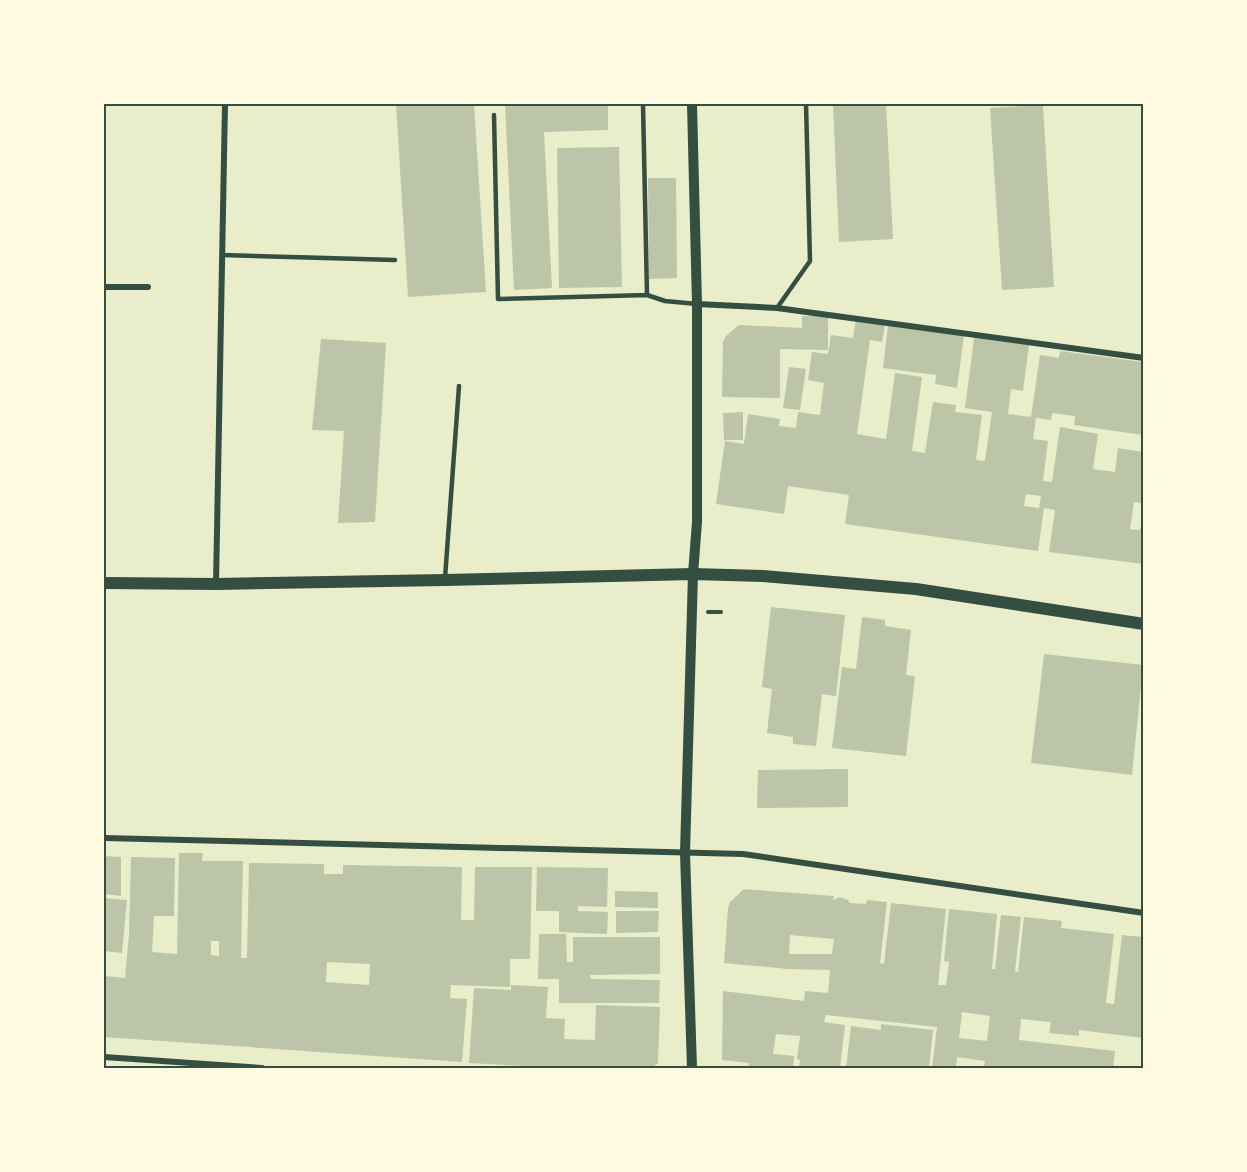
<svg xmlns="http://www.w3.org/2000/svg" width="1247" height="1172" font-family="Raleway,sans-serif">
  <rect width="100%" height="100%" fill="#e9edc9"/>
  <path fill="#bcc5a7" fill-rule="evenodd" d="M396 104H474L486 292 408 297Z
    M505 104H608V130L544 132 552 288 514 290Z
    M833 104H886L893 239 839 242Z
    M1043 105 1054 287 1002 290 990 108Z
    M619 147 622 287 559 288 557 148Z
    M648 178H676L677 278 649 279Z
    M802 316H828V350L780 349V398L722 397 723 342 726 336 739 325 802 328Z
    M856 320 885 325 882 342 870 340 857 434 886 439 895 373 922 377 912 451 925 453 933 402 956 405 955 412 982 415 976 460 985 461 992 412 965 408 974 338 1029 345 1023 391 1011 389 1008 414 1031 417 1040 355 1059 358 1060 351 1143 362V435L1074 425 1075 416 1052 413 1051 420 1036 418 1033 439 1048 441 1043 481 1052 482 1060 427 1098 434 1093 469 1115 472 1118 448 1143 452V503L1134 502 1130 529 1140 530 1143 515V564L1049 552 1055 510 1044 508 1038 551 845 524 849 495 788 486 784 514 716 504 725 441 744 444 748 414 780 419 779 426 796 428 798 412 820 415 824 383 808 380 812 352 828 354 831 335 853 338ZM1026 494 1041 496 1039 508 1024 506Z
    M888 326 964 336 957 388 935 384 936 375 883 368Z
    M321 339 386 343 375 522 338 523 344 431 312 430Z
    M789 367 806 369 800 410 783 408Z
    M743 412V440H724L723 413Z
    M771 607 845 615 836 696 822 694 816 746 793 744V737L767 733 772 689 762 687Z
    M862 617 885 620V626L911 630 906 675 915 676 906 756 832 748 842 667 856 669Z
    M1044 654 1143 665 1132 775 1031 763Z
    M848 769V807L757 808 758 770Z
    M179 853H203L202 861H243L241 958H247L249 863 324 864V874H343V865L462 867 461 920H474L475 867H532L530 959H510V987L451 985 450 998 467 999 462 1062 104 1037V976L125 978 129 934 131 857 175 858 174 916H154L152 952 177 954ZM211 941H219V956L211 955ZM327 962 370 964 369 985 326 982Z
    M104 856 121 857V896L104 894Z
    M537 867 608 868 607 907 578 906V911L608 912 607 934 559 932V911H536Z
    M744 889 834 896 833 901 839 897 848 900 850 903 866 904 867 900 887 902 880 963 884 964 891 903 946 909 938 985H946L949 962 944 961 949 909 997 914 992 969H995L1001 915 1021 917 1015 971 1018 972 1024 917 1062 921 1061 928 1114 934 1106 1003 1114 1004 1122 935 1143 937V1038L1079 1030V1036L1049 1033 1051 1022 1021 1019 1019 1040 1115 1051 1113 1068H984L985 1061 957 1057 956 1068H932L937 1027 826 1015 824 1022 845 1025 840 1068H799L800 1060 797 1059 800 1036 776 1034 773 1054 794 1056 793 1068H748L749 1063 722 1060 723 991 804 1001 805 991 828 993 830 970 788 969 724 963 728 908 730 902ZM790 935 834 939 832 954H789ZM962 1012 990 1016 987 1041 959 1038Z
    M615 891 658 892V908L615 907Z
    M104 898 127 900 122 953 104 951Z
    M616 911H659L658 932 616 933Z
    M539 934H566L567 962H573V937H660V974L590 975 591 979 660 980 659 1003H559V979H538Z
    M511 985 548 987 546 1018 565 1019 564 1039 595 1040 596 1005 660 1007 658 1063 651 1068H559L469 1063 474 988 511 990Z
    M881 1024 933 1030 929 1068H846L851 1026 881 1030Z"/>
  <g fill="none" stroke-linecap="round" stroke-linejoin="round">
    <path stroke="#344e41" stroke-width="4" d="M708 612H721"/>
    <path stroke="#344e41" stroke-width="4.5" d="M643 104 647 295
      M494 115 498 299 647 295 665 301 697 304
      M222 255 395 260
      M777 308 810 261 806 104
      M445 578 459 386"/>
    <path stroke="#344e41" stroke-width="6" d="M104 287H148
      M697 304 777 308 1144 358
      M216 584 225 104
      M104 838 743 854 1144 913
      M104 1057 262 1068"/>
    <path stroke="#344e41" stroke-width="10" d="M692 1068 685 853 693 574 697 522V304L692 104"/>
    <path stroke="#344e41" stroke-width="12" d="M104 583 216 584 445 580 693 574 763 576 916 589 1144 624"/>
  </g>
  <rect width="1247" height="1172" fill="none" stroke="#fefae0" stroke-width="210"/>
  <rect x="105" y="105" width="1037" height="962" fill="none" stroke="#344e41" stroke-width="2"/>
</svg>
